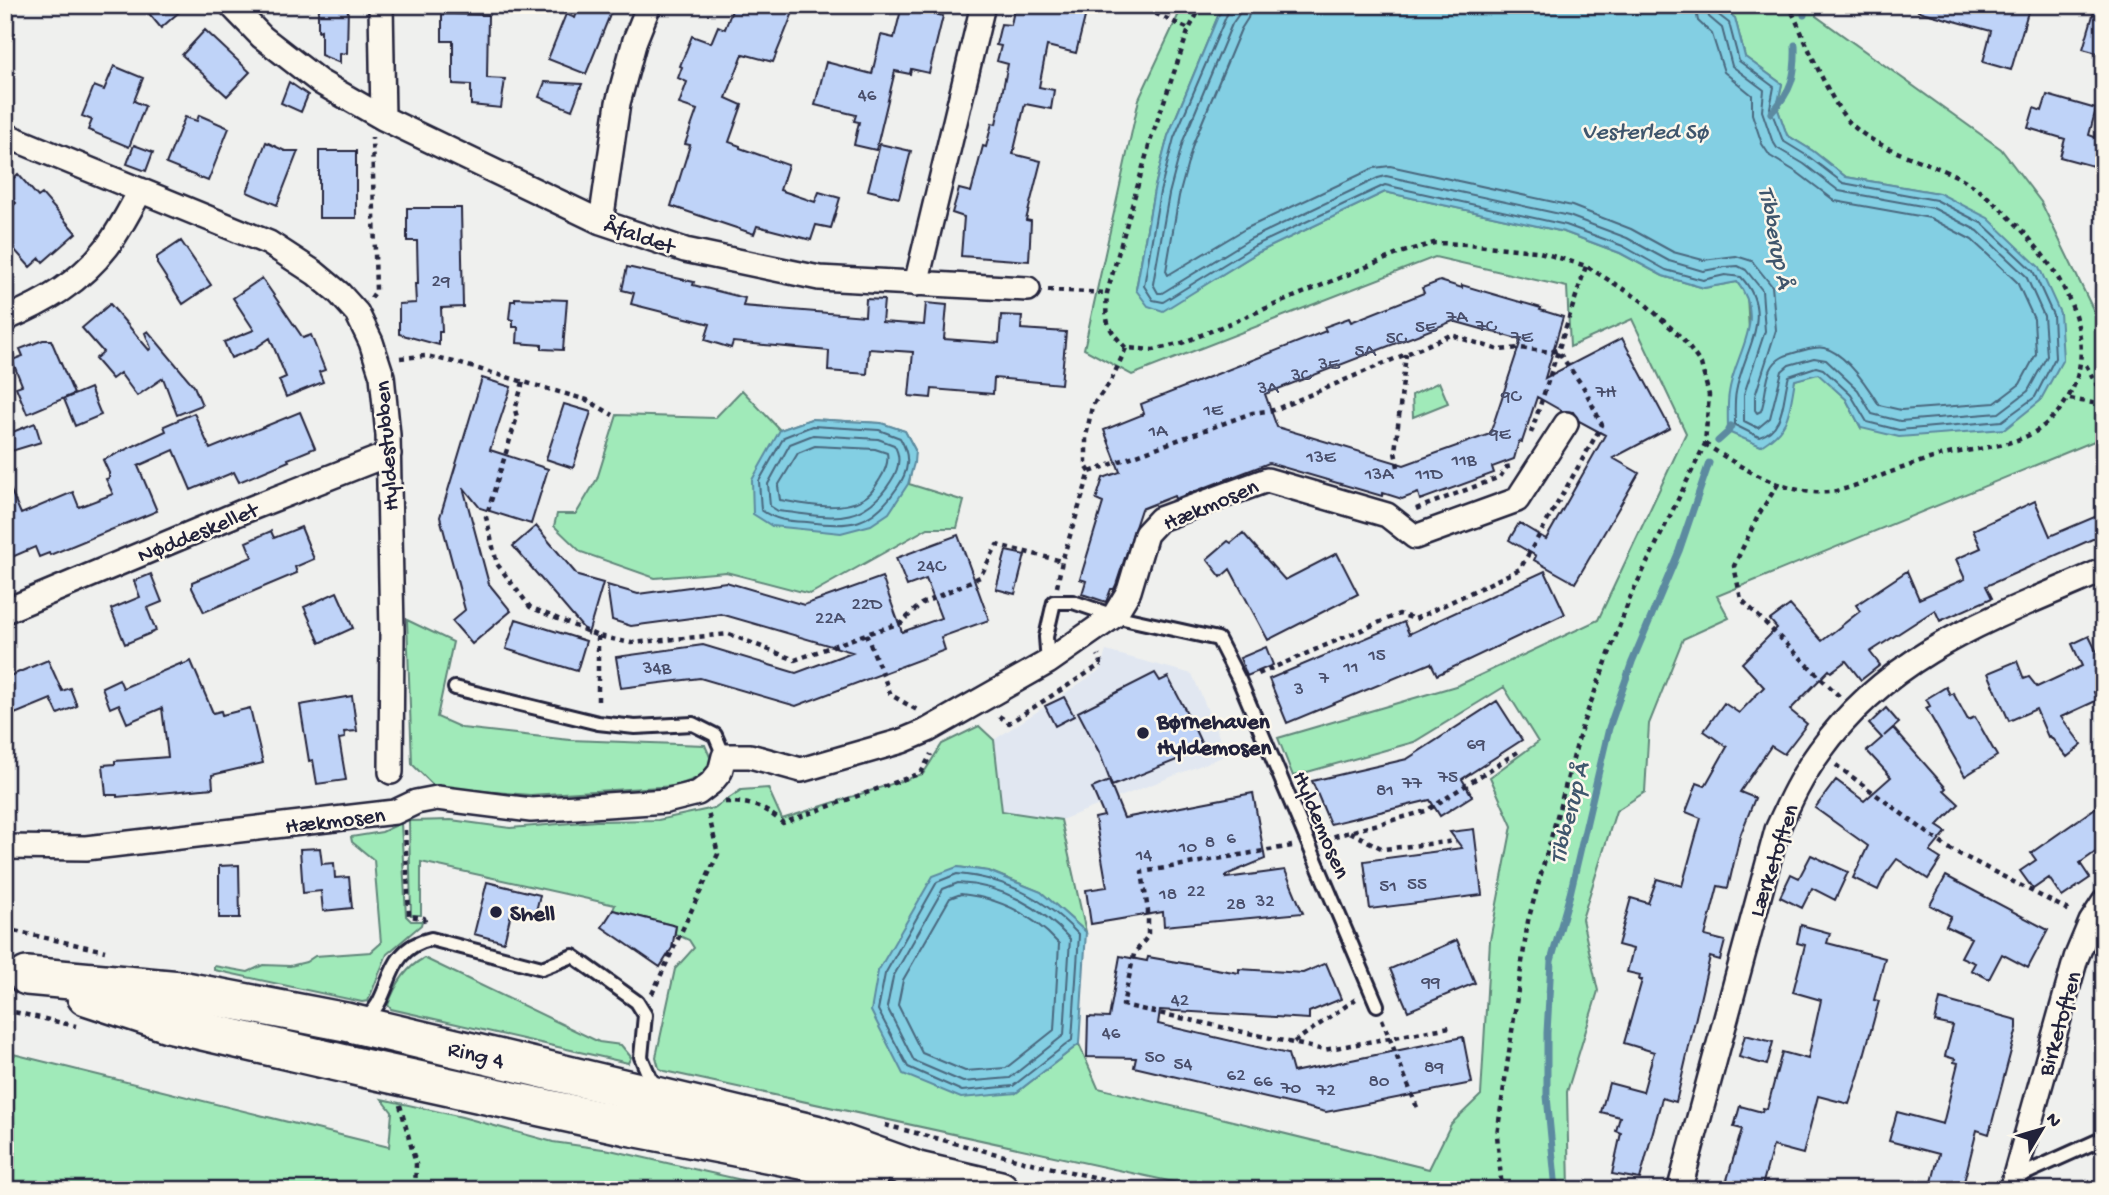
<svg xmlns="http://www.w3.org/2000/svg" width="2109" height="1195" font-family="'Gochi Hand',sans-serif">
  <rect width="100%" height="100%" fill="#eff0ee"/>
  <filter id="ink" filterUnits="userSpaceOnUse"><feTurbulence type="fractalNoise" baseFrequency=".0143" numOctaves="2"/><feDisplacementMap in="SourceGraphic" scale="14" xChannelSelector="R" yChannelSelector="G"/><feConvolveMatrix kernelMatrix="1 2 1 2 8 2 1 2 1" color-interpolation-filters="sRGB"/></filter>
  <g filter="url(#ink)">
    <path fill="#e1e7f1" d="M1106 651 1192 674 1227 755 1061 820 1002 811 994 740 1100 670Z"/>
    <path fill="#a0eab9" stroke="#61867a" stroke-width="2" d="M1183 5H1226L1218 16 1168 136 1154 190 1136 289 1163 310 1257 253 1385 192 1564 232 1620 253 1663 276 1704 288 1737 282 1747 295 1749 331 1794 384 1795 380 1818 373 1846 399 1861 428 1938 193 1846 177 1813 151 1787 135 1777 107 1782 84 1745 57 1735 18 1718 5H1819L1816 16 2001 149 2041 202 2104 332V437L1717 596 1729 618 1683 639 1649 724 1645 792 1616 811 1582 919 1598 991 1567 1092 1569 1190H1210L664 1071 659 1068 656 1057 675 969 694 948 689 940 675 934 676 926 613 910 615 905 421 862V915H411L409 821 451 820 510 828 596 821 658 820 714 808 741 790 768 788 782 819 923 774 942 744 979 726 994 740 1002 811 1061 820 1086 932 1041 892 989 871 957 867 1016 1093 1079 1044 1098 1088 1429 1169 1451 1124 1481 1095 1490 940 1512 826 1490 777 1538 742 1504 687 1414 742 1293 776 1278 738 1459 685 1598 620 1686 433 1632 319 1570 347 1567 287 1435 257 1132 375 1084 349 1139 99Z
      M1439 382 1448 403 1413 417 1412 395Z
      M742 390 780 430 811 419 881 423 905 431 915 450 909 484 964 501 957 528H928L810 594 726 572 655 578 581 552 554 526 557 514H576L597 479 617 415 715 418Z
      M407 620 453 642 437 717 462 728 570 740 705 745 716 771 676 786 530 795 435 787 412 764Z
      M401 823 406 916 411 921H422L421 925 387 954 368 1001 362 1002 214 970V966L248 972 263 965 290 966 306 962 315 956 371 952 381 943 374 860 352 842 351 837 382 832Z
      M424 958 599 1042 621 1045 631 1057 628 1063 391 1009 388 1005C395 985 405 968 424 958Z
      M5 1052 389 1147 392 1112 382 1099 462 1117 553 1142 610 1150 755 1183 754 1190H5Z"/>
    <path fill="#83cfe3" stroke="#5c8aa0" stroke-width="2" d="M1226 5H1718L1735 18 1745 57 1782 84 1777 107 1787 135 1813 151 1846 177 1939 193 1988 218 2039 267 2060 313 2063 359 2040 401 2005 429 1899 437 1861 428 1846 399 1818 374 1795 380C1789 412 1791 427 1761 446L1728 432C1728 419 1727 405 1729 393 1734 354 1768 320 1737 282L1704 288 1663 276 1620 253 1564 232 1385 192 1257 253 1163 311 1148 306 1136 290 1154 190 1168 136 1218 16Z
      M811 419 881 423 905 431 915 450 914 463 908 484 889 513 871 525 841 533 772 526 753 514 752 480 780 430Z
      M957 867 988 871 1041 892 1086 932 1079 1044 1016 1093 961 1098 903 1074 871 1011 878 971 933 876Z"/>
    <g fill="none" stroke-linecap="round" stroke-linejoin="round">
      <path stroke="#49677e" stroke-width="2" d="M1231 5 1174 138 1160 192 1144 286 1153 300 1163 302 1254 246 1385 185 1566 225 1623 246 1666 270 1703 280 1725 275 1741 277C1776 315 1743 351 1736 392 1734 402 1735 414 1735 425L1759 437C1786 429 1782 398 1789 376L1816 367 1823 369 1851 395 1867 422 1899 430 2002 421 2035 397 2055 358 2053 315 2033 271 1983 224 1936 200 1843 183 1809 157 1783 141 1770 108 1774 87 1739 61 1729 23 1716 13 1714 5
        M1240 5 1239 14 1232 24 1183 141 1169 194 1153 284 1158 293H1162L1250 239 1378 178 1386 176 1569 216 1627 238 1669 261 1703 271 1725 267 1738 266 1746 270 1762 290 1765 331 1744 394V421L1758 428 1770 418 1782 371 1789 365 1814 358 1826 360 1858 390 1872 414 1900 421 1999 413 2028 391 2047 356 2044 316 2026 276 1978 231 1933 208 1839 191 1804 164 1777 148 1772 140 1762 111 1764 90 1732 66 1722 28 1709 17 1706 5
        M1251 5 1248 18 1241 29 1193 144 1179 196 1166 271 1168 275 1245 229 1374 168 1390 166 1572 206 1631 229 1673 252 1703 260 1736 256 1752 261 1772 286 1776 330 1755 396V410L1757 413 1761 411C1766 398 1765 381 1771 369 1776 358 1786 355 1797 352 1806 350 1815 346 1824 348 1846 353 1868 387 1879 405L1901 410 1995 403 2020 384 2036 354 2034 319 2017 282 1972 240 1930 218 1835 201 1798 173 1770 156 1762 144 1752 114V95L1724 72 1712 34 1698 21 1695 5
        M812 426 879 430 900 438C911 456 909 471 897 488 871 527 850 527 807 522 789 521 777 521 761 510L759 481 784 437Z
        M813 435 878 439 894 445C901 456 899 469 891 481 861 529 827 516 778 511L770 506 768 484 790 444Z
        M815 446 875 449 887 453C889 462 885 471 880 479 876 485 873 492 867 496 845 513 806 505 780 500L778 486 798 453Z
        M957 874C1006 878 1046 899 1079 935L1072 1040 1013 1086 962 1091 908 1067 878 1010 885 974 937 882Z
        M958 883C1001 885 1041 907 1070 939L1064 1035 1010 1078 963 1082 914 1061 887 1007 893 977 943 889Z
        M961 894C999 898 1033 915 1059 944L1054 1030 1006 1068 965 1071 922 1053 898 1005 903 980 950 898Z"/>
      <path stroke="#5c8aa0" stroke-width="7" d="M1804 15 1805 5
        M1771 113C1792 91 1796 75 1795 45
        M1718 441 1728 432 1731 426
        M1556 1190 1547 1096V1033L1551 961 1570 894 1609 728 1632 662 1679 551 1709 463"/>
    </g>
    <path fill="#bfd3f8" stroke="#22223b" stroke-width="2" fill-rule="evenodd" d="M142 5H187L161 28Z
      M321 5H348L347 53 340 54V63L321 55V30L318 31V13Z
      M580 5H614L586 74 548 59 566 14 575 18Z
      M734 5H796L773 62 743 54 726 98 742 105 729 142 740 146V148L788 165 780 190 815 202 819 192 840 198 831 228 816 225 811 240 757 226 754 234 671 206 690 145 685 144 697 110 679 104 687 82 678 78 682 67 680 66 692 36 711 43 718 26 725 29Z
      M1015 5H1088L1076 53 1047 46 1039 87 1054 90 1051 109 1025 104 1013 154 1041 161 1026 220 1031 221 1029 261 961 256 964 217 952 213 959 189 971 192 983 146 986 147 992 123 996 124 1008 64 997 61 1001 46 996 45 1001 24 1011 25Z
      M1919 5H2030L2011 70 1983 62 1991 31 1918 11Z
      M2096 5H2104V42L2101 54 2083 49Z
      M902 6 943 16 929 73 911 69 910 74 895 71 876 150 854 145 859 122 854 121 856 115 815 105 826 62 872 74 881 35 894 38Z
      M442 14 488 15 487 78 505 79 501 108 471 105V85L453 84V41H442Z
      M205 30 250 72 227 96 182 55Z
      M114 66 143 78 134 101 145 106 129 147 88 130 92 120 82 116 94 86 104 90Z
      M289 82 308 95 301 112 281 103Z
      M545 82 582 84 572 110 539 97Z
      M2047 95 2096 109 2089 135 2097 138V140L2104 143V169L2060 157 2065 139 2028 128 2034 108 2042 111Z
      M199 115 229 128 208 181 166 164 185 117 197 121Z
      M266 142 285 151H298L277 205 247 192Z
      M880 144 911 151 899 198 868 190Z
      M134 145 153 152 146 171 127 164Z
      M319 151H356V218H319Z
      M18 174 38 197 42 194 76 233 43 262 40 258 30 267 5 239V213L16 203 5 191V186Z
      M407 208H461L463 307 441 308 442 332H439V345L399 334V304L416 303 415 284H418L417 241H407Z
      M181 241 211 285 183 304 157 264V257Z
      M627 267 694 282 693 285 745 298 743 306 865 316 866 299 884 300 882 322 924 325 926 303 947 305 944 339 999 343 1001 315 1022 316 1021 329 1066 332 1061 384 994 378 993 394 932 389 931 398 909 396 913 352 869 349 867 374 828 371 829 351 733 342 731 348 705 340 710 324 631 304 634 293 622 290Z
      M262 278 303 338 311 335 325 370 319 372 323 382 286 397 279 380 286 377 270 338 254 349 231 358 224 342 254 330 233 298Z
      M1440 281 1462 288V285L1541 308 1540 310 1563 317 1545 378 1622 338 1670 428 1613 458 1639 473 1575 583 1534 560 1536 556 1509 540 1519 523 1546 539 1605 435 1579 421 1573 412 1562 411 1537 397 1522 442 1519 441 1514 459 1492 467 1494 473 1420 500 1418 493 1402 499 1383 493 1382 496 1269 463 1175 499 1174 496 1141 509 1116 585 1114 589H1111L1106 602 1082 594 1086 581 1080 579 1103 503 1096 500 1103 478 1120 472 1104 430 1144 414 1141 404 1326 331 1324 327 1349 318 1351 322 1424 293 1422 288ZM1453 321 1521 340 1490 434 1404 465 1277 427 1265 394Z
      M515 298 567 300 563 350 542 349V345L517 343 518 327H513V320L509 319 511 301H515Z
      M110 304 149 350 151 348 145 333 148 331 194 386 202 405 177 415 163 378 137 396 120 373 112 379 95 359 103 352 82 328Z
      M43 340H51L74 394 27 414 16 387 22 385 12 360 23 356 20 349Z
      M482 378 511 387 490 450 548 469 531 524 480 508 463 487 489 584 511 611 472 644 452 621 465 610 440 517Z
      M90 388 101 415 75 426 64 399Z
      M564 404 591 412 573 468 546 459Z
      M300 412 315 448 288 459 289 461 239 482 234 472 191 490 174 450 138 466 157 511 50 555 49 553 39 557 35 547 5 560V477L21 514 73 492 79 507 113 494 106 479 109 478V473L103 460 166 431 164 426 194 413 210 449Z
      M35 423 41 442 5 453V435Z
      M2035 501 2050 536 2104 513V534L1986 586 1992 598 1940 621 1935 610 1870 652 1880 665 1861 680 1846 661 1831 672 1829 670 1790 710 1807 724 1784 754 1771 746 1740 792 1755 798 1740 836 1728 888 1718 886 1705 936 1725 941 1720 960 1710 957 1676 1102 1662 1098 1640 1179 1612 1174 1621 1133 1616 1131 1620 1117 1601 1112 1609 1083 1643 1092 1654 1052 1624 1043 1642 980H1639L1640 975 1627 972 1633 949 1618 945 1631 898 1648 903 1657 879 1682 886 1701 818 1686 812 1697 783 1705 786 1727 747 1704 731 1724 703 1739 713 1764 687 1742 663 1777 628 1770 620 1790 605 1822 641 1860 611 1856 605 1907 571 1919 599 1965 579 1956 559 1981 548 1973 530Z
      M536 526 578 576 603 583 588 634 513 546Z
      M301 527 314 559 295 567 297 573 204 612 192 588V582L252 557 246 542 271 531 274 538Z
      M1243 533 1285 580 1337 553 1358 594 1268 640 1230 569 1221 577 1207 559 1228 541 1231 543Z
      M958 535 989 620 941 637 945 650 796 706 700 678 621 688 616 657 703 645 796 673 852 652 721 614 631 626 612 620 607 585 638 594 726 582 804 605 882 577 902 632 941 618 926 579 907 586 896 558Z
      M1006 551 1025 555 1015 594 996 589Z
      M1545 571 1565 614 1437 675 1431 663 1287 723 1269 679 1404 622 1409 634Z
      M151 574 162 602 147 608 156 631 125 644 111 609 140 597 134 581Z
      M337 592 353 628 320 643 304 607Z
      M516 619 586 641 577 671 506 649Z
      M2089 636 2104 667V688L2094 692 2098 700 2061 717 2082 745 2067 757 2050 736 2048 737 2036 709 2009 721 1988 673 2017 661 2024 679 2029 677 2037 687 2082 666 2072 644Z
      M1266 647 1273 665 1247 676 1240 658Z
      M48 660 62 691 70 688 77 706 58 714 51 699 5 718V678Z
      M191 661 213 713 221 711 222 715 250 708 263 763 212 775 213 788 117 797V795H106L103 765 115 764V761L168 757 162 708 127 723 119 704 110 708 102 687 119 679 123 688 182 663V665Z
      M1155 673 1160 681 1168 677 1189 717 1204 749 1112 786 1100 754 1078 712Z
      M1946 687 1950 695 1953 693 1968 720 1975 717 1997 756 1965 776 1926 708 1930 706 1926 699Z
      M352 696 357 731 344 732 345 738 339 739 346 780 317 784 313 760 309 761 300 705Z
      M1064 697 1074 716 1055 726 1045 706Z
      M1497 701 1522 740 1462 779 1472 796 1440 816 1430 800 1330 824 1312 781 1407 759Z
      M1886 708 1899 723 1884 736 1893 728 1946 788 1944 790 1959 804 1937 826 1946 832 1930 852 1941 859 1928 879 1897 859 1885 875 1878 890 1853 878 1868 846 1815 808 1836 780 1864 801 1891 777 1867 751 1882 738 1869 724Z
      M1109 781 1124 818 1253 793 1265 859 1226 875V878L1285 870 1303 913 1164 926 1163 912 1091 924 1086 890 1107 887 1095 818 1104 816 1092 788Z
      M2104 802V846L2080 863 2090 878 2062 897 2049 878 2033 889 2020 871 2036 860 2031 853Z
      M1474 829 1482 895 1370 909 1364 861 1462 848 1450 832Z
      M320 848 322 864 334 863 335 878 349 877 352 908 323 911 321 891 303 893 300 849Z
      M1811 855 1848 872 1835 900 1812 888 1802 908 1780 897 1791 874 1799 878Z
      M239 865 240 918H219V866Z
      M1946 876 2048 930 2028 968 2002 954 1989 979 1971 970 1975 963 1961 957 1971 938 1946 926 1951 916 1930 905Z
      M487 882 540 895 535 915 512 909 504 942 474 934Z
      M613 910 676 926 672 948 660 967 602 927Z
      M1801 925 1830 933 1827 943 1885 958 1874 1000 1879 1001 1859 1074 1849 1104 1818 1096 1803 1154 1773 1146 1761 1190H1724L1742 1129 1734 1127 1740 1106 1762 1112 1763 1108 1767 1109 1782 1052 1808 1059 1821 1000 1793 992 1805 945 1797 943Z
      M1457 940 1475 983 1408 1011 1390 969Z
      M1120 956 1147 961 1148 957 1239 973V969L1303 973 1326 963 1341 999 1309 1012V1019L1160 1010 1158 1024 1288 1054 1293 1072 1463 1037 1472 1083 1326 1112 1134 1067 1136 1058 1087 1057 1088 1017 1109 1018Z
      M1940 999 2017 1020V1028L1989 1134 1977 1130 1962 1190H1930L1939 1154 1889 1141 1897 1112 1943 1124 1958 1063 1954 1062 1955 1059 1945 1056 1953 1026 1935 1022Z
      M1745 1035 1773 1042 1767 1065 1739 1057Z"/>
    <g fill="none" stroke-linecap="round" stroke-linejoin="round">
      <g stroke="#22223b" stroke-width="18">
        <path id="service" d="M1048 662 1046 637 1054 602H1073L1114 616 1218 639 1240 682 1377 1005
          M455 688 598 723 635 727 693 724 715 735 724 756
          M363 1019C395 1001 380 950 431 939L542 968 573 956 637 1002 645 1015 641 1057 650 1078 658 1088
          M2015 1178 2104 1138"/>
      </g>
      <g stroke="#22223b" stroke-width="28">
        <path id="minor" d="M231 5 262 37 320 82 383 118 601 222 685 250 819 278 1028 289
          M381 5 383 118
          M5 135 269 243 315 273 339 293 357 313 371 342 382 376 388 435 392 631 391 772
          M601 222 618 103 635 40 649 5
          M916 284 983 5
          M5 319C46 302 80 282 107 247 120 230 130 209 141 190
          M5 611 244 511 389 454
          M5 847 86 848 395 812 416 802 437 798 531 810 666 801 698 793 711 783 720 772 724 756H750L801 770 902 741 928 730 1048 662 1114 616 1129 591 1146 534 1160 519 1267 480 1387 515 1415 537 1517 500 1566 424
          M1681 1184 1777 830C1789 803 1802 775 1820 751 1891 651 1996 617 2104 570
          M2011 1190 2076 958 2091 922 2104 902"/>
      </g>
      <g stroke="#22223b" stroke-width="42">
        <g id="primary">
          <path id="s1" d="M27 976 180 990 346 1022 815 1134 918 1171 1000 1190"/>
          <path d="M86 996 168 1023 363 1068 627 1126 843 1168 873 1170"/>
        </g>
      </g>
      <path stroke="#22223b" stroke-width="4.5" stroke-dasharray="5 5" stroke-linecap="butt" d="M1137 5 1189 29
        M1202 5 1189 29 1151 139 1107 293C1105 322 1106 327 1126 348L1153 350 1182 343 1400 253 1434 243 1467 244 1536 251 1586 266 1641 300 1683 339 1701 364 1709 395 1705 444 1630 598 1582 726 1528 921 1497 1135 1502 1190
        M1048 290 1107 293
        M371 298 376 291 372 137
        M400 358 426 356 454 362 587 400 613 415
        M2086 365 2104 398
        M523 382 515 410 517 417 486 517 497 564 530 607 598 636 631 643 729 634 795 660 866 634 901 623 921 604 980 577 997 545 1062 561
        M2070 399 2104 405
        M1531 433 1586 266
        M1705 444C1742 468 1789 499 1836 491 1855 487 1874 478 1891 472 1906 467 1921 461 1936 457 1969 448 2009 449 2038 430 2045 425 2052 418 2058 412 2109 350 2065 275 2017 225 2002 210 1986 194 1969 183 1931 160 1884 155 1851 124 1830 103 1806 41 1792 12L1791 5
        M1398 467 1395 452 1406 354
        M1090 472 1086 466V437L1092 406 1111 381 1126 348
        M1778 484 1759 514 1734 566 1741 599 1840 697
        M1416 509 1500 477 1507 467 1512 466
        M1057 587 1062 561 1090 472 1252 413 1274 410 1451 335 1499 350 1520 348 1551 352 1557 350 1584 388 1602 425 1520 569 1415 619 1399 614 1256 675
        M866 634 891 695 917 710
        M598 636V705
        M999 716 1009 723 1100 665 1101 661 1098 655
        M1836 765 1948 848 2072 912
        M725 802C751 802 763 806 783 823L921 773 931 754
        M405 830 409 916 424 918 426 925
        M1350 832 1383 849 1456 841
        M1324 839 1426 811 1519 751
        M1292 846 1142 872 1148 911V936L1134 954 1123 1005 1324 1050 1450 1027
        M5 929 105 951
        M652 994 718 854 708 812
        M5 1010 76 1026
        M1382 1019 1418 1110
        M1294 1042 1356 999
        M400 1105 416 1164 415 1190
        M885 1125 1039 1165 1153 1190"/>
      <use href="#service" stroke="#fbf7ec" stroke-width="12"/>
      <use href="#minor" stroke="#fbf7ec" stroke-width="23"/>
      <use href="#primary" stroke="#fbf7ec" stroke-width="37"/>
    </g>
  </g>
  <g fill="#22223b" stroke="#fbf7ec" stroke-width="2.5">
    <circle cx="1143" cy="733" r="7"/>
    <circle cx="496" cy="912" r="7"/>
  </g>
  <g text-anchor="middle" stroke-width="5" stroke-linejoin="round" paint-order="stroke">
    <g font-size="19" fill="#494e6a">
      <text x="867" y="100">46</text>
      <text x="441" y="286">29</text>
      <text x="1457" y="322">7A</text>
      <text x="1486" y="331">7C</text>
      <text x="1426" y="332">5E</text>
      <text x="1522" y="342">7E</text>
      <text x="1396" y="343">5C</text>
      <text x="1365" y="356">5A</text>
      <text x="1329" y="369">3E</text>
      <text x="1301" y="380">3C</text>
      <text x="1268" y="393">3A</text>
      <text x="1606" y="397">7H</text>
      <text x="1511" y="401">9C</text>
      <text x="1213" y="415">1E</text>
      <text x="1158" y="436">1A</text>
      <text x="1500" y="439">9E</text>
      <text x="1321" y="462">13E</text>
      <text x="1464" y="465">11B</text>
      <text x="1379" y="479">13A</text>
      <text x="1429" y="479">11D</text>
      <text x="931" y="571">24C</text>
      <text x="867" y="609">22D</text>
      <text x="830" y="623">22A</text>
      <text x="1377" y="660">15</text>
      <text x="1351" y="672">11</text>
      <text x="657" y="673">34B</text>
      <text x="1324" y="683">7</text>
      <text x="1299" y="694">3</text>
      <text x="1476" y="749">69</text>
      <text x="1448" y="782">75</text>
      <text x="1412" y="788">77</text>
      <text x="1385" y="795">81</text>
      <text x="1231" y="843">6</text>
      <text x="1210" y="847">8</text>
      <text x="1188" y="852">10</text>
      <text x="1144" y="860">14</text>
      <text x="1417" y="889">55</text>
      <text x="1388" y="891">51</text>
      <text x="1196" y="896">22</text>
      <text x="1168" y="899">18</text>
      <text x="1265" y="906">32</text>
      <text x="1236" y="909">28</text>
      <text x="1431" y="987">99</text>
      <text x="1180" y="1005">42</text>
      <text x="1111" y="1038">46</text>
      <text x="1155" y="1062">50</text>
      <text x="1183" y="1069">54</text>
      <text x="1434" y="1072">89</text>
      <text x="1236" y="1080">62</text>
      <text x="1263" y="1086">66</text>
      <text x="1379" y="1086">80</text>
      <text x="1291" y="1093">70</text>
      <text x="1326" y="1095">72</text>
    </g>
    <g font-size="23" fill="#22223b" stroke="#fbf7ec">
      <text transform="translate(640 234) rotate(19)" y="8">Åfaldet</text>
      <text transform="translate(385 446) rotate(-94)" y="8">Hyldestubben</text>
      <text transform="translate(1210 503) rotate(-23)" y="8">Hækmosen</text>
      <text transform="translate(197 531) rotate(-22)" y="8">Nøddeskellet</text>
      <text transform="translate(335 819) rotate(-7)" y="8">Hækmosen</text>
      <text transform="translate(1323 824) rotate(67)" y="8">Hyldemosen</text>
      <text transform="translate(1772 860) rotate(-72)" y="8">Lærketoften</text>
      <text transform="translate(2058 1023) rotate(-74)" y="8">Birketoften</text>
      <text dy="8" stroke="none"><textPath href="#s1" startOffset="457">Ring 4</textPath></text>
    </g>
    <g font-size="23" font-weight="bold" fill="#22223b" stroke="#fbf7ec" text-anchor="start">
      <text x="1157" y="728">Børnehaven<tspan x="1157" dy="26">Hyldemosen</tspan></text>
      <text x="510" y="920">Shell</text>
    </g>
    <g font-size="24" font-style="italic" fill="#3f566d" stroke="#fbf7ec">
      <text x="1645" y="138">Vesterled Sø</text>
      <text transform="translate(1777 237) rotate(79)" y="8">Tibberup Å</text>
      <text transform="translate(1568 813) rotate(-76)" y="8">Tibberup Å</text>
    </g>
  </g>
  <rect width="2109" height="1195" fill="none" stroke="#fbf7ec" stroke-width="28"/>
  <rect x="14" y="14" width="2081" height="1167" fill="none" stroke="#22223b" stroke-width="2.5" filter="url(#ink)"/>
  <g transform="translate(2042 1129) rotate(52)" stroke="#fbf7ec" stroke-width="5" paint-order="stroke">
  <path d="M0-5L12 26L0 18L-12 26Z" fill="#22223b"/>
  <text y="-10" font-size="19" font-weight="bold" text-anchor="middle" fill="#22223b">N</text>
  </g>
</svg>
